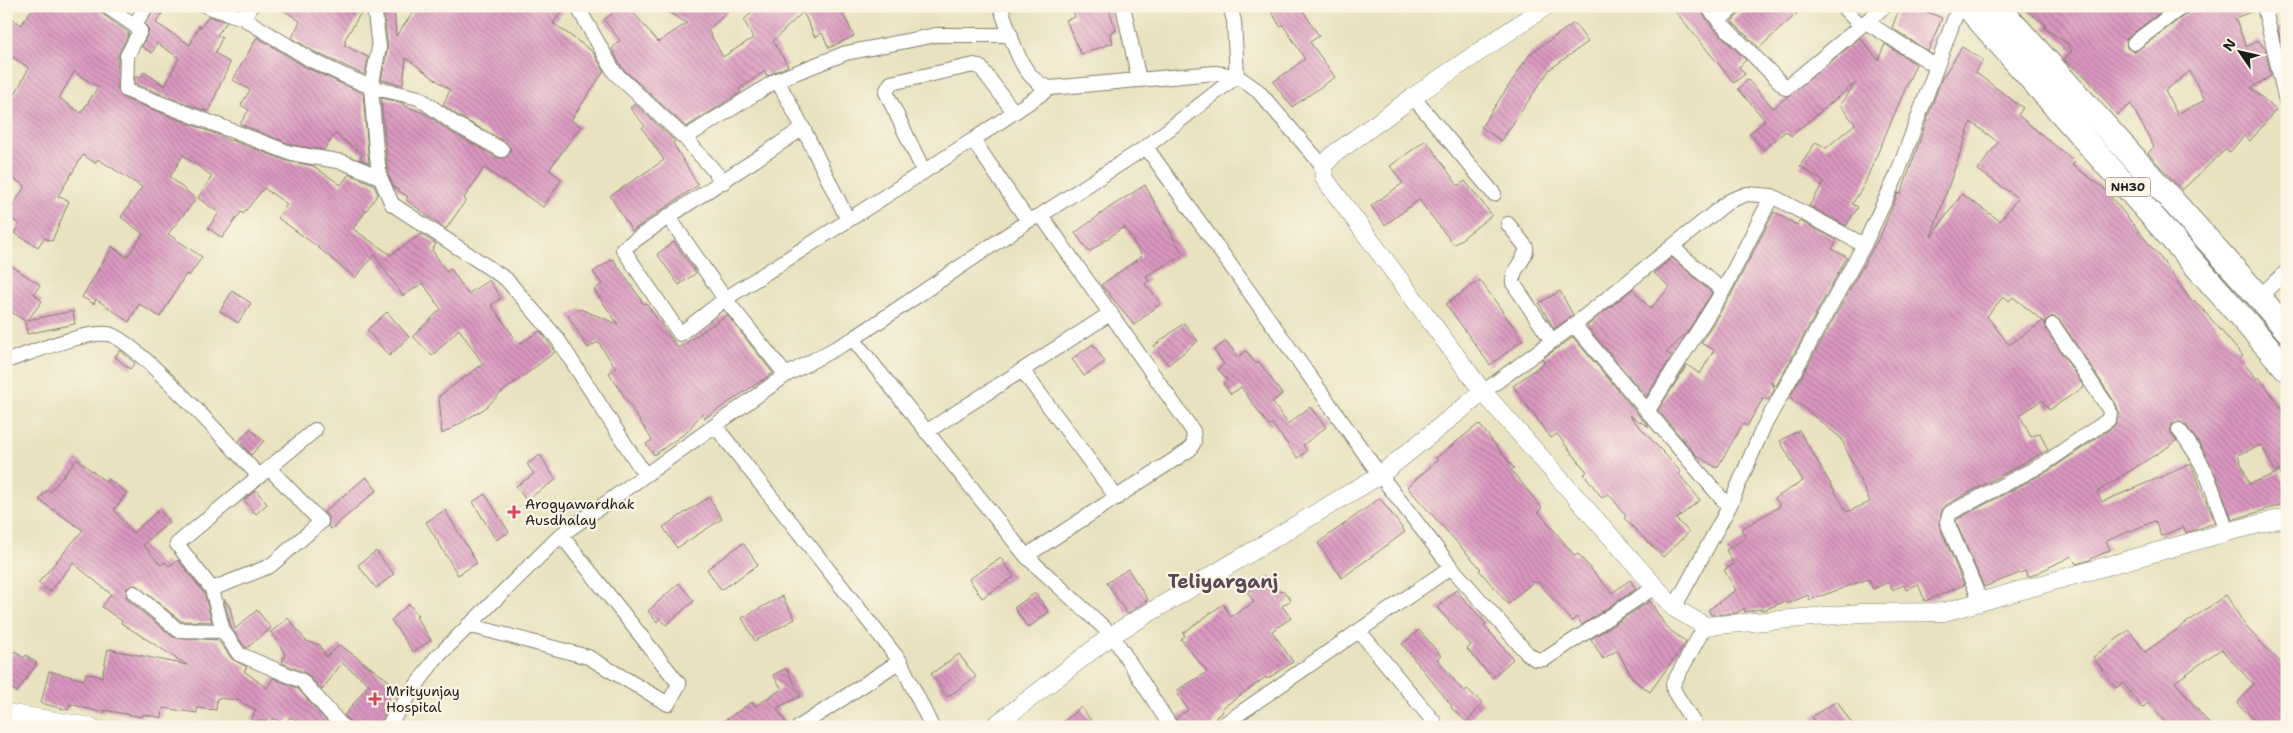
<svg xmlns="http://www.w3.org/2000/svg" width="2293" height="733" font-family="'Shantell Sans',sans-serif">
  <defs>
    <pattern id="building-back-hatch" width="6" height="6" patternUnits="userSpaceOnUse" patternTransform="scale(1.25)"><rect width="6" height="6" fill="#da97c0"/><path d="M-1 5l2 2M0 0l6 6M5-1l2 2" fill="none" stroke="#b07a9b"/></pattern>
  </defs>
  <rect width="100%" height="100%" fill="#fcf5e5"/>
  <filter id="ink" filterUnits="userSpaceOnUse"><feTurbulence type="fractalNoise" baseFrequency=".02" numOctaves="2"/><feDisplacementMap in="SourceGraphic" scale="10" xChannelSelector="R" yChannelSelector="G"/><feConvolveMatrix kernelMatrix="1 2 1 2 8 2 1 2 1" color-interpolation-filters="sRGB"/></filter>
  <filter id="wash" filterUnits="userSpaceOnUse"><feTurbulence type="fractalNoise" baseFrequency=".0096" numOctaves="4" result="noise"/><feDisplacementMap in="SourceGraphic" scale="20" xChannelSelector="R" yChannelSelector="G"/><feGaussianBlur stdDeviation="1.12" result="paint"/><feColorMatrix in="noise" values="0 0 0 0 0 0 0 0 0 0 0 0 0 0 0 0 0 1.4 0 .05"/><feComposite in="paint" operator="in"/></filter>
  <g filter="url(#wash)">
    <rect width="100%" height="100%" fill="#e8e2c0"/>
    <g id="blocks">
      <path fill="url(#building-back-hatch)" fill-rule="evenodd" d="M34 6H97L101 13 129 33 118 56 117 90 123 98 221 136 230 141 231 140 287 161 313 166 341 185 349 174 373 184 378 194 353 229 391 255 421 234 436 244 432 250 447 272 451 269 468 294 489 280 501 298 491 305 519 344 540 331 555 352 501 393 484 409 442 434 439 396 483 364 459 329 432 356 413 336 441 309 423 283 403 296 374 255 355 278 314 244 278 218 287 204 264 188 243 214 241 212 222 238 208 228 219 213 198 198 212 176 183 155 170 177 196 199 168 234 202 257 189 276 186 274 160 317 139 304 129 322 96 299 94 304 82 297 112 247 127 257 143 234 121 217 142 187 98 159 95 163 83 155 58 196 69 201 52 241 44 238 38 247 14 233 19 224 7 216 25 186 6 174V91L14 96 29 68 6 53V15L21 25ZM74 72 98 87 81 113 59 98Z
        M156 6H167L156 23 190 45 199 26 201 27 209 16 227 22 217 35 222 38 215 53 230 63 208 112 135 84V75L140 78 144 72 165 86 179 58 157 43 152 53 142 47 149 30 145 24Z
        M277 6H365L344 41 346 42 344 45 368 57 365 75 315 52 292 38 300 21Z
        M383 6H394L396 36 418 6H566L553 23 593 52 604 71 571 120 581 126 549 170 562 179 543 207 484 168 464 198 466 200 446 229 406 200 408 197 394 187 388 175 381 98 404 103 403 105 426 114 451 132 498 158 507 157 511 149 506 142 460 117 443 105 450 90 406 58 403 85 381 80 388 47Z
        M621 6H628L658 42 687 23 657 6H734L708 30 723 57 753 38 744 20 758 6H839L854 36 829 48 822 33 815 37 803 12 773 41 788 66 767 76 765 71 739 89 741 92 686 127 622 68 612 49 620 40 604 20Z
        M1072 6H1108L1116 31 1110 33 1113 43 1081 54 1066 20 1075 17Z
        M1268 6H1300L1319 36 1310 42 1335 77 1292 107 1273 82 1305 59 1283 25 1280 26Z
        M1671 6H1698L1712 27 1746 60 1739 67 1745 74 1734 83Z
        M1744 6H1805L1759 48 1732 21 1741 12Z
        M1900 6H1913L1942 18 1928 51 1892 28Z
        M2021 6H2164L2166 8 2126 39 2127 48 2135 52 2190 11 2204 6H2255L2256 10 2235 18 2246 47 2258 40 2265 49 2271 76 2251 88 2276 110 2250 141 2244 136 2230 152 2226 149 2182 190 2148 153 2154 147 2131 104 2117 115 2086 77 2064 60 2072 50 2068 47 2069 45 2044 28 2046 25ZM2190 71 2205 100 2177 114 2165 91Z
        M2287 17V65L2278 29Z
        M1574 23 1588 42 1550 69 1501 141 1481 127 1530 54Z
        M257 37 307 68 363 93 369 163 359 159 363 154 335 134 324 150 292 145 240 124 249 110 241 105 250 90 233 80Z
        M1860 38 1878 60 1885 44 1916 64 1863 187 1852 204 1858 207 1846 226 1809 206 1824 182 1800 166 1816 142 1826 148 1855 124 1840 105 1855 83 1791 136 1786 131 1763 150 1749 134 1765 120 1738 89 1748 80 1773 108Z
        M1962 47 1983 60 1975 72 2023 108 2018 115 2075 162 2072 165 2103 187 2162 260 2192 302 2194 300 2205 312 2243 356 2240 359 2257 379 2259 377 2287 416V466L2276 472 2261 445 2238 455 2249 484 2280 472 2287 490V503L2232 520 2216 476 2204 451 2186 425 2178 421 2173 423 2170 431 2177 441 2097 492 2102 502 2191 464 2215 523 2186 533 2183 527 2161 536 2155 521 2106 541 2110 550 2087 561 2076 564 2072 556 2031 576 2028 577 2025 571 1984 587 1956 522 1957 519 2050 470 2113 427 2120 416 2116 404 2060 320 2052 316 2045 321 2046 329 2084 387 2049 410 2042 400 2020 415 2031 437 2040 433 2048 450 1946 505 1942 510 1939 525 1964 585 1925 601 1918 584 1906 590 1904 585 1892 590 1889 582 1873 589 1868 579 1810 600 1808 595 1787 604 1786 601 1764 610 1760 609 1745 612 1744 608 1737 613 1711 615 1708 610 1736 590 1724 570 1734 564 1726 550 1746 538 1741 529 1780 506 1775 498 1803 481 1780 441 1799 430 1847 512 1870 502 1841 438 1790 397 1881 234 1898 193 1901 194 1941 80ZM1971 122 1998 142 1978 170 2018 198 2000 221 1962 194 1931 237ZM2004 296 2009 301 2013 297 2043 321 2009 345 1987 316Z
        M635 104 675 141 673 143 698 185 632 231 610 196 664 160 642 128 645 126 630 108Z
        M1426 140 1458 186 1465 181 1492 215 1454 245 1419 200 1385 225 1371 206 1403 183 1390 166Z
        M1145 185 1183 255 1146 276 1149 281 1145 284 1161 303 1134 325 1101 285 1142 256 1125 228H1122L1089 252 1075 233 1109 208Z
        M1774 212 1797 225 1800 221 1837 240 1832 249 1847 257 1776 386 1771 382 1775 389 1768 400 1764 397 1747 426 1743 424 1717 468 1696 455 1658 410 1687 365 1700 374 1714 350 1701 343 1731 295Z
        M674 242 696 273 679 285 657 254Z
        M1672 258 1712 293 1686 334 1666 353 1672 356 1646 397 1587 326 1633 289 1650 309 1670 287 1654 273Z
        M613 259 644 304 646 303 678 348 727 315 773 373 705 418 702 413 687 432 654 455 646 444 652 440 609 373 616 368 598 342 588 348 568 316 580 309 618 324 594 290 602 284 593 272Z
        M6 262 40 285 34 294 42 301 28 320 73 311 75 324 27 334 25 321 6 309Z
        M1480 280 1523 340 1490 365 1446 304Z
        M232 291 251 303 238 323 220 311Z
        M1560 291 1573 315 1554 329 1539 303Z
        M387 312 409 337 389 356 367 330Z
        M1184 323 1198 341 1168 365 1154 346Z
        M1573 337 1649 427 1629 415 1681 472 1679 474 1700 500 1676 519 1689 532 1663 557 1624 518 1626 516 1608 493 1602 498 1584 474 1587 472 1557 434 1551 438 1513 386 1545 362 1542 359Z
        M1226 341 1238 357 1246 351 1256 364 1259 362 1282 394 1272 402 1288 424 1310 407 1326 427 1303 445 1307 451 1298 458 1272 424 1269 426 1241 387 1231 394 1223 384 1227 380 1218 369 1224 364 1214 350Z
        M1093 344 1105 362 1084 376 1072 359Z
        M120 350 135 363 130 369 115 357Z
        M1479 424 1514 468 1511 470 1542 508 1538 511 1575 556 1578 554 1612 593 1630 580 1636 589 1582 625 1577 617 1572 621 1538 582 1536 583 1534 581 1508 604 1479 570 1481 569 1407 487 1438 460 1436 458Z
        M250 429 264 441 251 455 239 441Z
        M540 455 556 480 526 500 516 486 534 474 527 464Z
        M77 459 106 482 108 479 127 493 114 510 133 533 159 510 169 522 143 545 161 565 165 562 169 566 178 560 204 593 212 622 181 621 136 585 127 588 126 596 128 600 173 637 218 640 232 659 247 667 244 671 267 688 273 678 297 688 331 726H304L290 717 285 725 273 718 271 722 251 720 256 710 237 700 217 698 216 710 197 708V713L163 708 162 718 143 714 142 717 104 710V713L70 704 68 710 41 703 49 671 84 680 86 673 102 677 108 649 187 665 121 623 122 621 102 607 111 594 73 563 50 592 38 583 83 530 39 500 47 490 50 492Z
        M366 477 377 490 331 529 328 526 329 520 324 512Z
        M256 490 267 504 256 514 244 500Z
        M485 494 509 532 496 540 473 502Z
        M709 497 722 519 677 548 663 527Z
        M1380 498 1405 532 1342 578 1318 543Z
        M445 510 477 563 458 575 426 522Z
        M743 543 758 565 721 590 707 569Z
        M376 551 394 574 376 588 358 565Z
        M1001 558 1014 577 982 598 969 579Z
        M1128 569 1148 600 1127 614 1107 583Z
        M1270 576 1280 591 1283 590 1291 600 1282 606 1291 618 1272 631 1293 662 1267 679 1266 677 1221 709 1223 712 1217 716 1211 727H1180L1176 718 1188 710 1176 691 1207 672 1181 639 1185 636 1183 633 1223 604 1231 617 1254 602 1247 592Z
        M679 583 694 601 666 625 660 618 657 622 648 611Z
        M1456 590 1486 624 1484 625 1513 659 1492 678 1467 649 1471 645 1437 608Z
        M1035 593 1049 612 1028 628 1014 608Z
        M2226 595 2247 628 2287 669V727H2263L2237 704 2253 684 2221 649 2175 682 2212 727H2169L2148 703 2142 708 2123 683 2116 688 2093 657 2129 630 2145 652Z
        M782 596 795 619 755 641 742 618Z
        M224 599 230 608 235 629 257 610 271 628 247 648 245 647 231 627Z
        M1650 601 1666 627 1686 642 1650 692 1633 679 1617 650 1603 659 1591 639Z
        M409 604 418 615 416 617 431 640 413 652 391 620Z
        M288 618 306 641 320 645 326 657 340 645 397 687 392 693 397 697 378 727H356L344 716 369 684 342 663 322 690 306 673 282 663 285 654 271 632Z
        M1419 630 1441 656 1437 659 1464 692 1467 689 1483 703 1467 722 1451 708 1452 706 1402 644Z
        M15 651 24 658 26 655 37 663 17 692 6 685V662Z
        M959 654 976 677 947 697 931 674Z
        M786 668 801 696 777 708 789 727H715L752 702 755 706 782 689 773 675Z
        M1837 701 1854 727H1819L1812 717Z
        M1081 707 1096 727H1057Z"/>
    </g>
  </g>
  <g filter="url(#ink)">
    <use href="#blocks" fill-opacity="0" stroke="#827f6e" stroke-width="1"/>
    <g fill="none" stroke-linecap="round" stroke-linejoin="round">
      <g stroke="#827f6e" stroke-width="16">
        <path id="minor" d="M106 6 134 25
          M147 6 134 25 140 31 127 56 126 90 290 153 343 162 380 177 392 204 506 279 557 338 645 475
          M206 6 243 18 311 60 345 76 371 87 419 98 455 124 502 150
          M374 6 379 48 371 87 376 150 380 177
          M577 6 615 73 685 138 777 80 846 53 936 35H1011
          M1000 6C1011 33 1019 80 1050 88L1215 73 1237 76 1258 91 1323 166
          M1123 6 1139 80
          M1707 6 1719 21 1786 88 1885 6
          M1842 6 1861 26
          M2264 6 2287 105
          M243 18 251 6
          M1719 21 1735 6
          M1866 22 1936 66
          M2134 43 2183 6
          M777 80 803 128
          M1413 97 1494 194
          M685 138 724 182
          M973 140 1050 88
          M1146 147 1380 475 1451 567 1527 653 1535 659H1545L1655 587
          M924 172 886 92 891 83 974 65 981 68 1014 112
          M668 216 725 299 786 375
          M848 220 803 128C743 169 681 206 623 249L680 334 725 299 973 140 1028 221
          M1508 224 1526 247C1527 261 1512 266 1513 283L1552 341
          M1672 247 1723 291
          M2259 297 2287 271
          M1574 325 1729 507
          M853 339 1026 556 1112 635 1171 727
          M6 361C31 353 84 331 108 334 133 337 236 452 259 476
          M1022 370 1117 498
          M1483 392 1574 325 1729 201 1747 194 1772 196 1864 245
          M1647 412 1723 291 1772 196
          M716 427 900 661 932 727
          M2179 430C2207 465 2213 491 2227 532
          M926 432 1111 313
          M1026 556 1189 450 1194 442 1193 431 1041 215
          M212 589 270 566 321 522 269 468
          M134 593 178 630 223 631 239 654 302 681 343 727
          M1981 602 1947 522 1950 513 2045 463 2108 420 2110 414 2109 409 2053 325
          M1674 608 1729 507 1763 428 1864 245 1897 175 1959 6
          M468 625 588 657 668 704 679 684 561 535
          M223 631 212 589 177 544 315 430
          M1360 632 1434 722
          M387 727 435 659 561 535 786 375 853 339 1028 221 1041 215 1146 147 1237 76 1234 21 1230 6
          M799 727 900 661
          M1220 727 1451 567
          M1696 727 1674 691 1673 684 1705 626"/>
      </g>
      <g stroke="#827f6e" stroke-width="19">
        <path id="tertiary" d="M1546 6 1413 97 1334 154 1323 166 1324 178 1483 392 1674 608 1705 626 1862 613 1944 612 2227 532 2287 517
          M6 713 91 727
          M993 727 1112 635 1380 475 1483 392"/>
      </g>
      <g stroke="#827f6e" stroke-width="26">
        <path id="trunk" d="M1967 6 2287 369
          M1997 6 2259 297 2287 330"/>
      </g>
      <use href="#minor" stroke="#fff" stroke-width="14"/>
      <use href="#tertiary" stroke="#fff" stroke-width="18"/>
      <use href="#trunk" stroke="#fff" stroke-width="24"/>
    </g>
  </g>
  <g fill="#d1495b" stroke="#fcf5e5" stroke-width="2">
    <path d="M511.5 504.5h5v5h5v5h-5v5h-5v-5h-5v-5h5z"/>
    <path d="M372.5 691.5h5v5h5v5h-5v5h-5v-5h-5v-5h5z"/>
  </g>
  <g text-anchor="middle" stroke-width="4.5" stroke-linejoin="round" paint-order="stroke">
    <rect fill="#fcf5e5" stroke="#5f5d58" stroke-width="1" x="2105.5" y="177.5" width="45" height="19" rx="4"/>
    <g font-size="12" font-weight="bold" fill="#1c1c1c">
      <text x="2128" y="191">NH30</text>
    </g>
    <g font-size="14" fill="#1c1c1c" stroke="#fcf5e5" text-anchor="start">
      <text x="525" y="509">Arogyawardhak<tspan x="525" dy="16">Ausdhalay</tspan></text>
      <text x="386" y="696">Mrityunjay<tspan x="386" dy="16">Hospital</tspan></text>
    </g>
    <g font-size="19" font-weight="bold" fill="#5e4755" stroke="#fcf5e5">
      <text x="1223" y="588">Teliyarganj</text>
    </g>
  </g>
  <rect width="2293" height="733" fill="none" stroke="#fcf5e5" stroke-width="25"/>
  <g transform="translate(2240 52) rotate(304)" stroke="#fcf5e5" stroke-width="4" paint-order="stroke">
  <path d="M0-4L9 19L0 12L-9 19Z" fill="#1c1c1c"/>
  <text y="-8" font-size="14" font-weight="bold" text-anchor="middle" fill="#1c1c1c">N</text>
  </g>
</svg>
